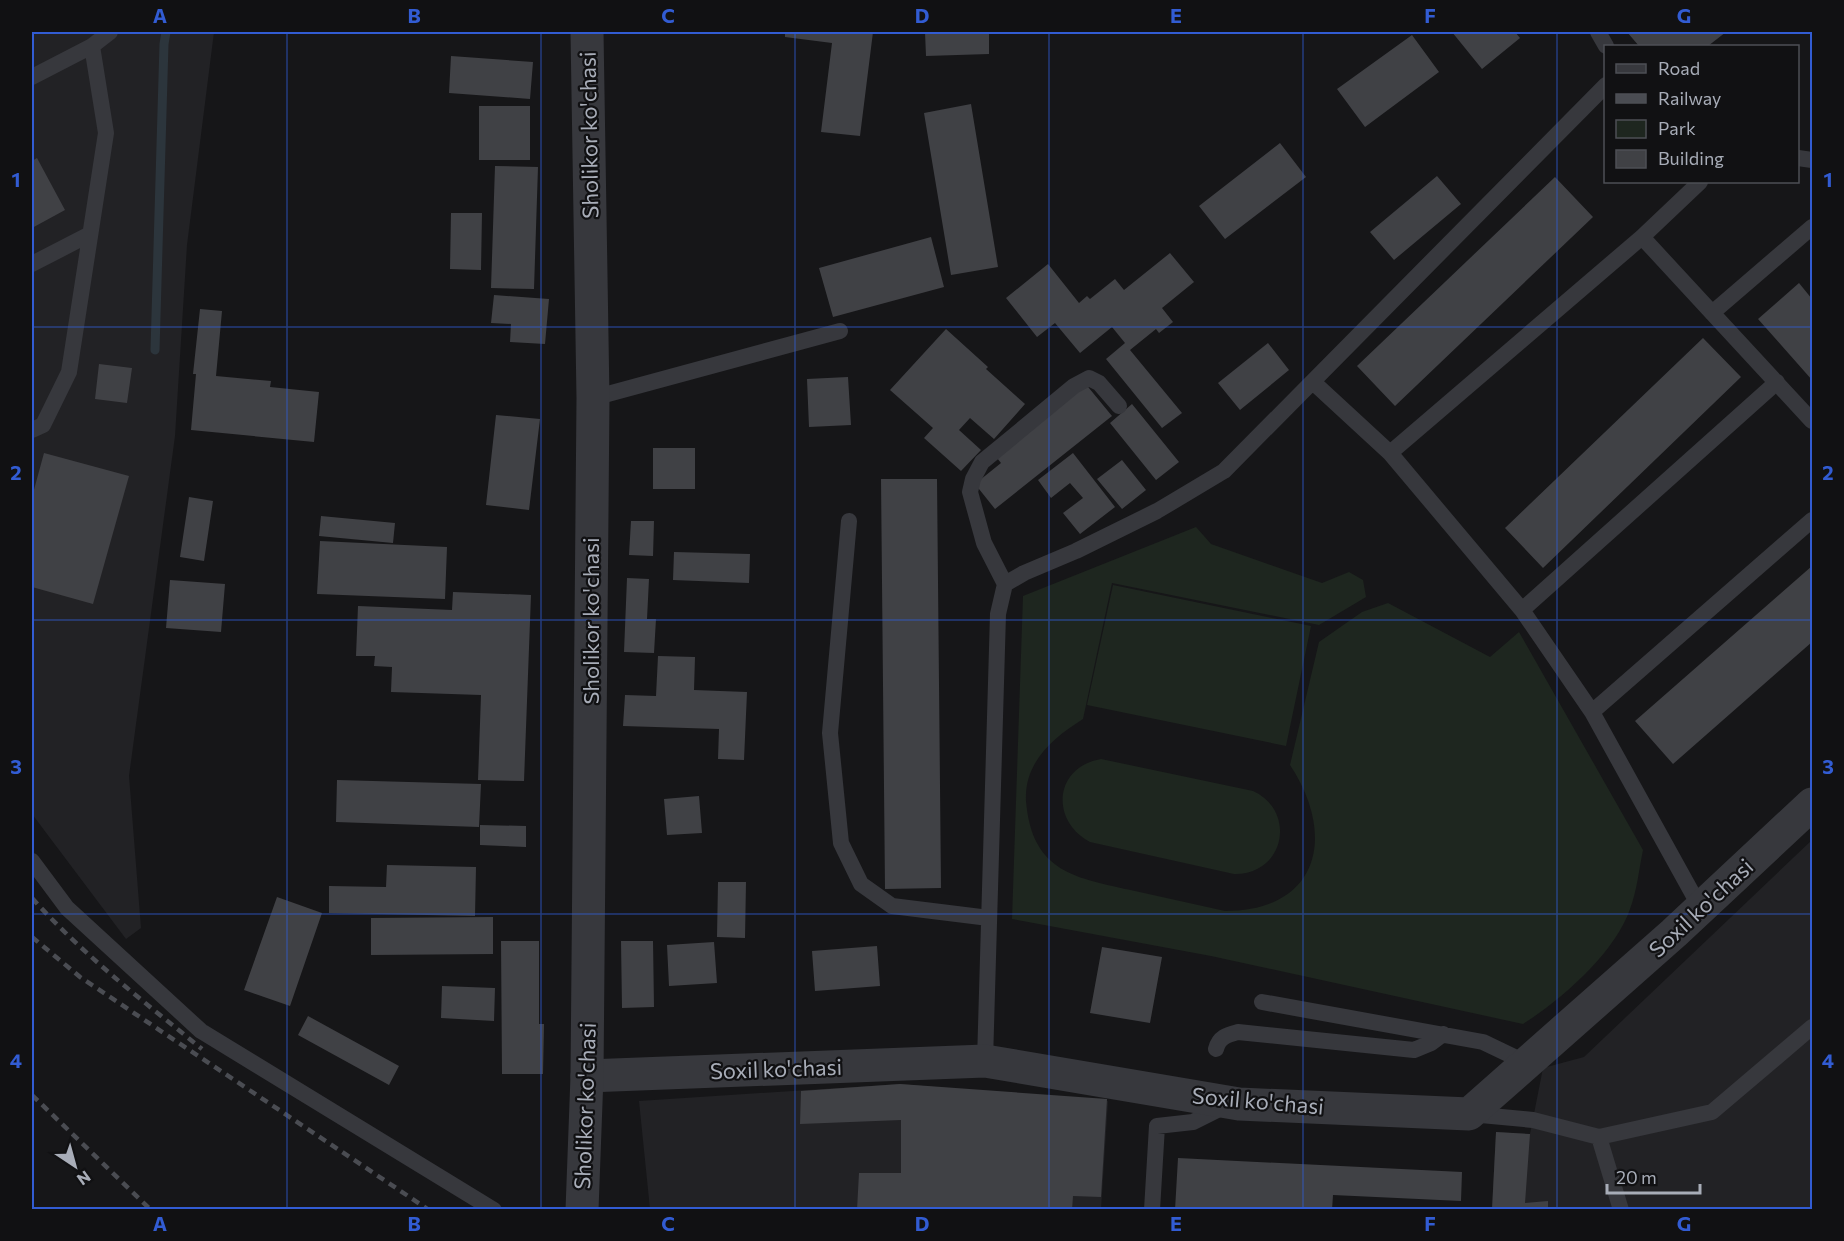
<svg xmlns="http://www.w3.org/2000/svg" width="1844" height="1241" font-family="Commissioner,sans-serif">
  <rect width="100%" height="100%" fill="#161618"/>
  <path fill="#222225" d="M32 32H214L187 245 175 436 129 776 141 928 126 939 32 814Z
    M1812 840V1209L1489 1210V1207H1492L1496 1132 1530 1134 1543 1068 1584 1057Z
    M900 1084 1108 1101 1101 1209H650L639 1101Z"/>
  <path fill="#1e261f" d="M1196 527 1211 544 1322 583 1349 572 1363 580 1366 597 1319 625 1112 583 1083 719C1053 738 1024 762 1026 801 1032 873 1076 878 1135 891 1165 898 1195 904 1225 911 1319 911 1337 836 1290 765L1319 642 1362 612 1388 603 1490 657 1519 632 1643 850C1639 869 1637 891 1630 909 1615 953 1561 1000 1523 1024L1211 956 1012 919 1023 596Z
    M1113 585 1311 626 1286 746 1087 705Z
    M1101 759 1253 791C1297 811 1285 875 1234 874L1090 842C1050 821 1054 767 1101 759Z"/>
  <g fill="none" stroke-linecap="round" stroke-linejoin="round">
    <path stroke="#2c353c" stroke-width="9" d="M155 350 164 44 166 32"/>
  </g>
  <path fill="#404145" d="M785 32H873L860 136 821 132 832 43 785 37Z
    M925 32H989V54L926 56Z
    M1452 32H1515L1520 38 1482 69Z
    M1627 32H1726L1708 46H1639Z
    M1412 35 1439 72 1365 127 1337 89Z
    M451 56 533 62 530 99 449 93Z
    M971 104 998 267 951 275 924 113Z
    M479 106H530V160H479Z
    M1280 143 1306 177 1225 239 1199 206Z
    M37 158 65 210 32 228V161Z
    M495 166 538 167 534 289 491 288Z
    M1437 176 1461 204 1394 260 1370 232Z
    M1555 177 1593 217 1395 406 1357 366Z
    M451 213H482L481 270 450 269Z
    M931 237 944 287 833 317 819 268Z
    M1170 253 1194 282 1162 308 1173 322 1159 333 1156 329 1130 350 1182 413 1162 428 1106 359 1125 343 1112 327 1080 353 1055 323 1037 337 1006 298 1048 264 1079 303 1087 296 1090 299 1115 279 1124 290Z
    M1799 283 1812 299V380L1758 319Z
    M494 295 549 299 545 344 510 342 511 324 491 323Z
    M200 309 222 311 216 376 271 381 270 387 319 392 314 442 191 430 196 374H193Z
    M946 329 988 367 986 369 1025 404 994 439 970 418 959 430 981 450 961 471 924 438 933 428 890 390Z
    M1703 338 1741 377 1543 568 1505 528Z
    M1268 343 1289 370 1240 410 1218 383Z
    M99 364 132 368 127 403 95 399Z
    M848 377 851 425 809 427 807 379Z
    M1084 382 1112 416 995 509 975 484 1001 463 993 453Z
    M1132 404 1179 462 1156 480 1110 423Z
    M496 415 540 419 529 510 486 505Z
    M653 448H695V489H653Z
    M44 453 129 476 93 604 32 587V497Z
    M1073 453 1115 507 1080 534 1063 513 1083 498 1070 483 1051 498 1038 480Z
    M1122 460 1146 490 1122 509 1097 479Z
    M881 479H937L941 888 885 889Z
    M189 497 213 501 204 561 180 557Z
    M321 516 395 523 393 543 319 536Z
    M631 521H654L653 556 629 555Z
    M320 541 447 547 445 599 317 594Z
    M674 552 750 554 749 583 673 580Z
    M1812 566V642L1673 764 1635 721Z
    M627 578 649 579 647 619H656L654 653 624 652Z
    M170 580 225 584 221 632 166 628Z
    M453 592 531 595 524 781 478 780 481 695 391 692 392 667 374 666 375 656H356L358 606 452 610Z
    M658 656 695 657 694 690 747 692 744 760 718 759 719 729 623 726 625 695 656 696Z
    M337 780 481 784 479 827 336 822Z
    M699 796 702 833 667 835 664 799Z
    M480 825 526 826V847L480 845Z
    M387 865 476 867 475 916 329 913V886L386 887Z
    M718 882H746L745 938 717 937Z
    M277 897 322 913 290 1006 244 990Z
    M493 917V954L371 955V918Z
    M501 941H539V1024H544L543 1074H502Z
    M621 941H653L654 1007 622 1008Z
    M714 942 717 983 669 986 667 945Z
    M877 946 880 986 815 991 812 951Z
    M1102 947 1162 957 1150 1023 1090 1013Z
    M442 986 495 988 494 1021 441 1018Z
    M308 1016 399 1066 389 1085 298 1035Z
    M900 1084 1107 1099 1101 1197 1073 1196 1072 1210H857L859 1173H901V1120L800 1124 801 1091Z
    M1496 1132 1530 1134 1525 1203 1548 1201V1210H1492Z
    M1178 1158 1462 1172 1461 1201 1333 1195 1332 1210H1175Z"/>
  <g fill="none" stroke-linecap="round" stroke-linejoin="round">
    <path stroke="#37383d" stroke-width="16" d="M1598 32 1606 46
      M32 77 92 46 110 32
      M1798 158 1812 160
      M1642 237 1812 421
      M32 264 90 234
      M1712 313 1812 227
      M1313 382 1390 453 1522 610 1592 712 1701 909
      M593 398 840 331
      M32 430 43 425 69 372 106 133 92 46
      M1390 453 1642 237 1700 182
      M849 521 830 733 841 843 861 884 892 906 989 918
      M1005 584 984 543 970 492 973 479 982 462 1074 386 1089 378 1099 383 1119 406
      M1522 610 1777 382
      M1592 712 1812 520
      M32 861 67 908 201 1031 494 1210
      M1262 1002 1483 1042 1527 1063
      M1216 1049C1219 1037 1227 1035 1238 1032L1414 1050 1431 1043 1443 1034
      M985 1061 998 614 1005 584 1024 573 1076 551 1157 511 1224 471 1606 85
      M1470 1114 1533 1120 1599 1137 1712 1112 1812 1027
      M1599 1137 1621 1210
      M1152 1210 1157 1126 1193 1122 1225 1106"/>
    <path stroke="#37383d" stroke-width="33" d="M587 1076 985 1061 1239 1104 1469 1114 1674 933 1812 804"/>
    <path stroke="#37383d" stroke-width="33" d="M582 1210 587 1076 593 398 587 32"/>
    <path stroke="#4a4c52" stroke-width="4.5" stroke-dasharray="8 6" stroke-linecap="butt" d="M32 898C83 955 143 1001 202 1049
      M32 937 80 977 429 1210
      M32 1095 151 1210"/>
  </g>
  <path fill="none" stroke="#325cd3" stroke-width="1.5" stroke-opacity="0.55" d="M287 32V1210M541 32V1210M795 32V1210M1049 32V1210M1303 32V1210M1557 32V1210M32 327H1812M32 620H1812M32 914H1812"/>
  <g text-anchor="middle" stroke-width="4.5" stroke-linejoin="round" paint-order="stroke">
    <g font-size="22" fill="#a8adb8" stroke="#111113">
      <text transform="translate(589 135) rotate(-91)" y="8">Sholikor ko'chasi</text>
      <text transform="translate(591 621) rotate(-90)" y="8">Sholikor ko'chasi</text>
      <text transform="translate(1701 908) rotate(-43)" y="8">Soxil ko'chasi</text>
      <text transform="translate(776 1069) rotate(-2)" y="8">Soxil ko'chasi</text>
      <text transform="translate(1258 1101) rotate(5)" y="8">Soxil ko'chasi</text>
      <text transform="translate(585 1106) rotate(-88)" y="8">Sholikor ko'chasi</text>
    </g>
  </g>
  <rect width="1844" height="1241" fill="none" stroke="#111113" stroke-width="66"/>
  <rect x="1604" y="45" width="195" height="138" fill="#111113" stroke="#4d4f55" stroke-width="1.5"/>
  <rect x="1616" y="64" width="30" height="9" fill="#37383d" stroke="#4d4f55" stroke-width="1.5"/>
  <text x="1658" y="75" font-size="18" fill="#a8adb8">Road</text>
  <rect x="1616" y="94" width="30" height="9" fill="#4a4c52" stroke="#4d4f55" stroke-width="1.5"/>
  <text x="1658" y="105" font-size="18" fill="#a8adb8">Railway</text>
  <rect x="1616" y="120" width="30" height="18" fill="#1e261f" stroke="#4d4f55" stroke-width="1.5"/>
  <text x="1658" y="135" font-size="18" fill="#a8adb8">Park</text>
  <rect x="1616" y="150" width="30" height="18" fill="#404145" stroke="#4d4f55" stroke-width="1.5"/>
  <text x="1658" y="165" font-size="18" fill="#a8adb8">Building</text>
  <g transform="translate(75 1166) rotate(144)" stroke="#111113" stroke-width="4.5" paint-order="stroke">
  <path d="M0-4.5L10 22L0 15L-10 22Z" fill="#a8adb8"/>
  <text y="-9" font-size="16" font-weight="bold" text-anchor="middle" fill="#a8adb8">N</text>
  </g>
  <path d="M1607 1184v9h93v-9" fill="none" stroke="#a8adb8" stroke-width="3"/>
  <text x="1616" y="1184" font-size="18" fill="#a8adb8" stroke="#111113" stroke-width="4.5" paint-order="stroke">20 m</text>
  <rect x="33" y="33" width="1778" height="1175" fill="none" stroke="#325cd3" stroke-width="2"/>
  <g font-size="20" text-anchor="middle" font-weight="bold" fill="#325cd3">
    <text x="160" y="23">A</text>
    <text x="414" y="23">B</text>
    <text x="668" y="23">C</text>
    <text x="922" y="23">D</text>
    <text x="1176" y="23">E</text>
    <text x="1430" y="23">F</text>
    <text x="1684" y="23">G</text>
    <text x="16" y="187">1</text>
    <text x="1828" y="187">1</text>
    <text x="16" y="480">2</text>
    <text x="1828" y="480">2</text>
    <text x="16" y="774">3</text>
    <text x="1828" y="774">3</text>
    <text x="16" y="1068">4</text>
    <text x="1828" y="1068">4</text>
    <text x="160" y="1231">A</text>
    <text x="414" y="1231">B</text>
    <text x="668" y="1231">C</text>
    <text x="922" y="1231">D</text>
    <text x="1176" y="1231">E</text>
    <text x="1430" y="1231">F</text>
    <text x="1684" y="1231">G</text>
  </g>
</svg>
